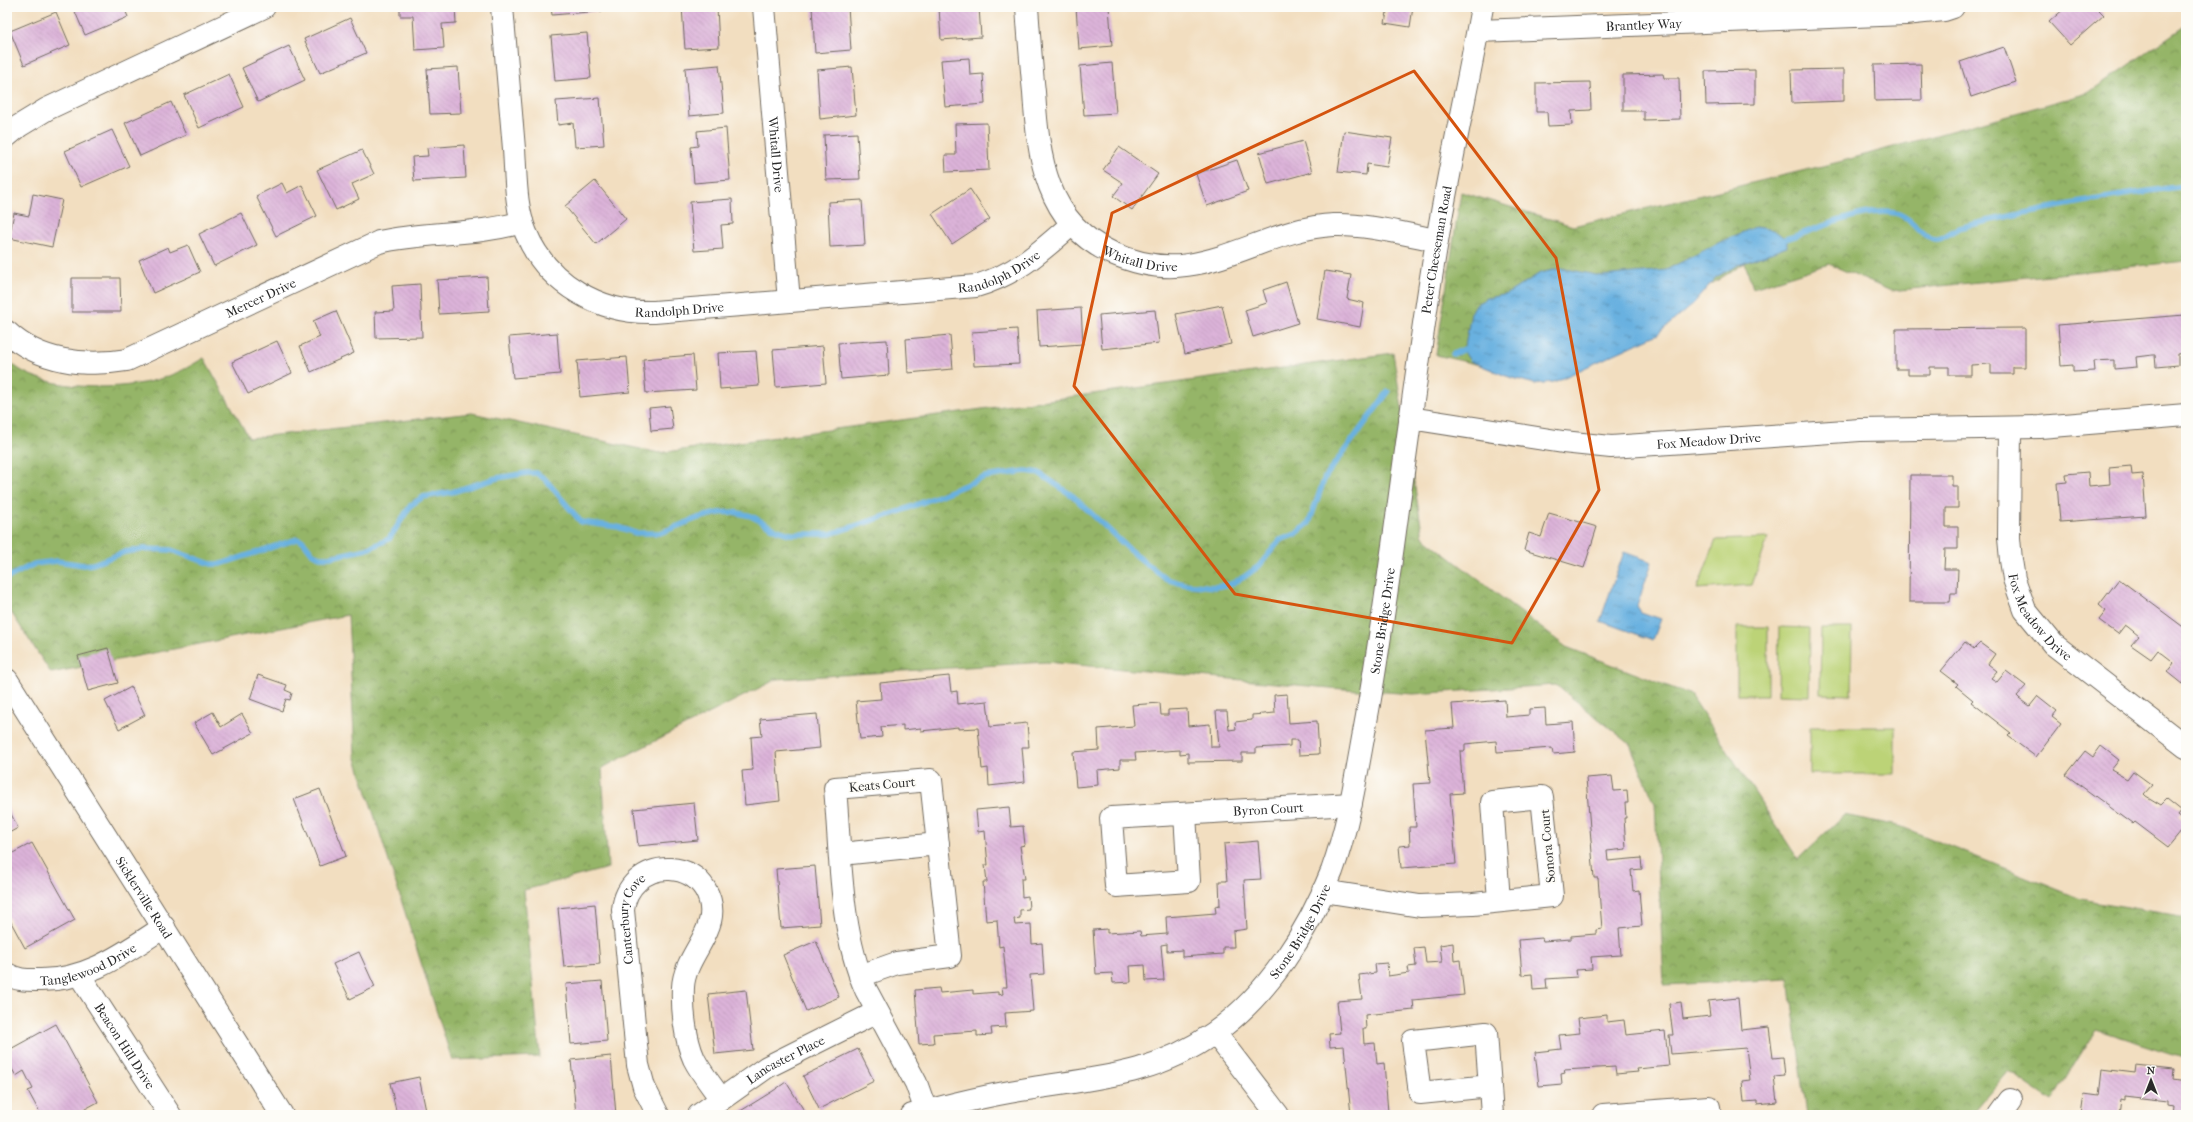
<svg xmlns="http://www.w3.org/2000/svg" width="2193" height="1122" font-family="'IM FELL French Canon',serif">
  <defs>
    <pattern id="forest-crowns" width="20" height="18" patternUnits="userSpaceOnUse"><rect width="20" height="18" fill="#95b568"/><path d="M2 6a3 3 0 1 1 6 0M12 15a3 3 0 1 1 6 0" fill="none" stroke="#7a9356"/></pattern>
    <pattern id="water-ripples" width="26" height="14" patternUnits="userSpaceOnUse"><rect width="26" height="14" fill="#69b1e0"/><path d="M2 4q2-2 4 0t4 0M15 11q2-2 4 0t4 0" fill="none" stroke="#5790b6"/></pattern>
    <pattern id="building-back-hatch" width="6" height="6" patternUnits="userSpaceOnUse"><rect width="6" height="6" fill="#dcb3d9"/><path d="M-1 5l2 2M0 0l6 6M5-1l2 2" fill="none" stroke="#bd9aba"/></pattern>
  </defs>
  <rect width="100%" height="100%" fill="#fdfcf7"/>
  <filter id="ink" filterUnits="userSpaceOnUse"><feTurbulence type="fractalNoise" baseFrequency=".025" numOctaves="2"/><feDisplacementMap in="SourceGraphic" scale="8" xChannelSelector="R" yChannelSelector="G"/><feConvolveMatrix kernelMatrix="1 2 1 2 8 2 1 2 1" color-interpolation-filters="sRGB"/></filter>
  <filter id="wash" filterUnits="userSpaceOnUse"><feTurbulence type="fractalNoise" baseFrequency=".012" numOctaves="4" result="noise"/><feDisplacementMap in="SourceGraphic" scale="16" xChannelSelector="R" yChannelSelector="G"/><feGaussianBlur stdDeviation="0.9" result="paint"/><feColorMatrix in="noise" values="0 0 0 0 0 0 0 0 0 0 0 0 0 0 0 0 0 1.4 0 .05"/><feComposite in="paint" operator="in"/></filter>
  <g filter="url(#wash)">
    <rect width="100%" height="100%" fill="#f2dec0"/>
    <path fill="url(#forest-crowns)" stroke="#60704a" d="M2186 25V261L1891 291 1829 264 1753 288 1745 263 1554 382 1436 355 1461 192 1573 226 1839 162 2088 93Z
      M1393 353 1423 537 1566 647 1691 695 1798 859 1844 815 1902 827 2081 899 2186 917V1058L2096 1029 2052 1101 2008 1071 1971 1115H1807L1789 979 1664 985 1655 804 1630 744 1556 685 1413 694 1330 688 1046 662 777 679 602 768 608 868 524 890 540 1057 452 1060 355 755 348 615 51 673 7 606V360C12 364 17 368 22 371 59 392 133 391 171 375 183 371 193 364 204 358L249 438 472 413 659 453Z"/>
    <path fill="#bcd377" stroke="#747f51" d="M1768 538 1752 585 1697 589 1716 540Z
      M1737 627H1768V695H1737Z
      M1779 627 1810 628 1809 696 1778 695Z
      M1821 628H1852L1851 695 1820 694Z
      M1810 727H1895V774H1810Z"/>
    <path fill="url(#water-ripples)" stroke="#4a6e86" d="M1755 227 1774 230 1787 240V247L1738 265 1716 277 1694 303 1658 334 1554 382 1534 384 1506 376 1470 361 1464 352 1471 313 1476 304 1487 298 1507 294 1540 273 1562 268 1601 276 1666 270 1722 241Z
      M1624 552 1652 562 1637 606 1641 612 1661 619 1653 640 1600 621Z"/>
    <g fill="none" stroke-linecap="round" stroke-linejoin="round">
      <path stroke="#69b1e0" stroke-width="5.5" d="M1778 241C1815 232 1858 207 1895 213 1912 216 1924 241 1938 239 1945 238 1950 232 1957 229 1967 225 1980 223 1992 220 2056 206 2121 194 2186 186
        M1453 354 1469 347
        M7 578 34 564 57 561 84 565 93 564 125 552 143 549 171 550 211 564H221L297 539 303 541 313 554 320 557H330L367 549 389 539 411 505 423 497 452 492 497 478 527 473H536L545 479 581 522 618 527 635 533H660L698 518 718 513 734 512 751 516 777 530 790 534H830L901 511 985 477 1026 471 1039 473 1073 496 1132 552 1166 579 1183 584 1215 587 1231 584 1244 577 1259 566 1280 540 1296 534 1309 523 1325 477 1388 392"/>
    </g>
    <g id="blocks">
      <path fill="url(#building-back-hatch)" d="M73 7H124L128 17 85 35Z
        M400 7H455L456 23 442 24 444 48 415 50 413 16H400Z
        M551 7H602V11L552 15Z
        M682 7H717L719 47 685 49Z
        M812 7H848L851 50 815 53Z
        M939 7H979L981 37 941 40Z
        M1076 7H1109L1112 46 1079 49Z
        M1388 7H1413L1410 27 1385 23Z
        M2066 7H2096L2104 15 2070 45 2049 22Z
        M56 12 70 45 24 65 10 31Z
        M350 18 366 53 320 73 304 39Z
        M587 33 591 78 555 81 551 36Z
        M289 46 305 80 258 102 242 68Z
        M2004 47 2016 82 1971 97 1960 62Z
        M969 58 970 75 983 74 985 104 945 107 941 60Z
        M7 61 12 73 7 75Z
        M1112 63 1116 113 1084 115 1080 66Z
        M1921 64 1922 100 1875 101 1874 65Z
        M719 65 724 113 689 116 685 68Z
        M458 67 461 113 430 114 427 69Z
        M852 67 856 115 820 119 817 70Z
        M1844 69V101L1792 103 1791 70Z
        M1755 70V104L1706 105 1705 71Z
        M229 74 244 107 199 128 184 95Z
        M1663 74 1664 78H1679L1680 119 1644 120V111H1623V75Z
        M1590 82 1591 110 1571 111 1572 125 1548 126 1547 112H1536V83Z
        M600 98 604 145 575 147 573 123 558 125 556 101Z
        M171 102 186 135 140 156 125 123Z
        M987 123 989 170 946 172 945 155H956L955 124Z
        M726 128 730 180 694 183 691 147 698 146 697 131Z
        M112 130 129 166 81 187 65 151Z
        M1344 131 1392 138 1387 167 1367 164 1366 175 1338 172Z
        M857 133 860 179 826 180 824 135Z
        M1303 141 1312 172 1268 184 1259 153Z
        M464 145 466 178 414 181 412 157 428 156 427 148Z
        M1119 147 1158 174 1132 210 1113 196 1123 183 1103 170Z
        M362 150 374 174 352 184 359 199 336 210 317 170Z
        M1237 160 1248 191 1207 206 1196 174Z
        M595 181 626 219 596 244 565 206Z
        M282 183 287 193 302 185 317 216 276 236 256 196Z
        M970 189 990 219 952 244 932 214Z
        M33 194 62 200 52 247 9 238 14 213 29 216Z
        M732 199 733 224 721 225 723 249 694 251 690 202Z
        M862 200 865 245 830 247 828 202Z
        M241 213 257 245 214 266 199 234Z
        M188 245 200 272 153 293 139 260 168 247 170 252Z
        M1325 271 1351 275 1347 299 1364 303 1360 327 1317 319Z
        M487 277 489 311 439 314 437 280Z
        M72 278H120L121 312H72Z
        M1286 282 1298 323 1253 337 1245 310 1267 303 1263 290Z
        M420 284 422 337 376 338 375 312 394 311 392 286Z
        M1222 305 1231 344 1185 354 1176 314Z
        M1081 308 1083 344 1039 347 1037 311Z
        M1155 310 1159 343 1102 349 1099 315Z
        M336 311 354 353 311 372 300 346 320 337 313 321Z
        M2185 315 2186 353 2178 354V365L2156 367 2155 355H2152L2136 357 2137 367 2114 369V360L2094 361 2095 371 2073 372V365L2061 366 2058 325Z
        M2025 328V367H2013V374H1991V364L1971 365V375H1949V367H1930V375H1908V369H1896V329Z
        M1017 329 1019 364 974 366 972 332Z
        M557 333 560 374 513 378 509 337Z
        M950 335 953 369 908 373 906 339Z
        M887 340 889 375 841 379 838 343Z
        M277 341 292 373 248 394 232 362Z
        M823 346 826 383 776 387 773 350Z
        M756 351 759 386 720 389 718 353Z
        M693 355 696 390 646 393 643 359Z
        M627 357 630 392 580 397 577 361Z
        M670 406 673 429 651 431 649 408Z
        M2131 466 2132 475 2143 474 2146 516 2060 522 2057 483 2067 482 2066 474 2088 472 2089 486 2110 484 2109 468Z
        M1910 475H1952V486H1958V508H1946V527H1958V549H1945L1944 569H1958L1957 593H1951L1950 602H1909Z
        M1549 513 1597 527 1584 568 1524 550 1529 533 1541 537Z
        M2119 579 2186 629V679L2182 684 2167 672 2174 663 2171 660 2158 650 2151 659 2131 645 2139 636 2128 627 2125 625 2118 634 2099 620 2106 611 2099 605Z
        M1965 642 1974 649 1980 643 1995 654 1988 664 1997 671 1991 678 1997 682 2006 671 2026 686 2017 696 2019 698 2030 706 2038 696 2057 711 2052 717 2061 724 2036 757 2008 736 2011 733 1971 702 1973 700 1956 686 1958 684 1941 671Z
        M108 648 118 683 88 691 78 656Z
        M258 675 287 685 285 690 292 693 290 700 286 699 282 711 250 699Z
        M949 676 951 692 957 691 958 704 987 701 990 727 1027 723 1029 747H1022L1025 782 989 786 988 768 982 769 978 728 958 729V727L921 731V728L903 730V725L881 727 882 737 860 739 856 701 881 699 880 683Z
        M131 687 145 715 119 729 105 701Z
        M1287 694 1289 723 1317 721 1319 754 1299 755 1298 740H1290V746L1256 748V753H1242V761L1188 762V753L1180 754V750L1135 753 1136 760H1120V768L1097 770 1098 785 1076 787 1073 752 1099 750 1098 729 1134 726 1132 705 1160 703 1161 715H1168V710L1187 709 1188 726 1210 724 1211 747H1219L1216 711H1227L1229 730 1236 729 1235 722 1252 720V715L1275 713 1274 695Z
        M1505 700 1506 717 1529 715V709L1545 708 1546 724 1573 722 1575 752 1553 754 1552 748 1497 752 1496 741 1465 744V751H1460L1463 793 1450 794 1456 864 1401 868 1399 846 1410 845 1409 827H1416L1413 784 1430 783 1425 730 1454 728 1452 704Z
        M213 712 221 727 242 714 253 733 213 755 194 723Z
        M817 714 820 748 776 752 780 801 745 805 742 771 753 770 751 737 762 736 760 719Z
        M2101 746 2119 760 2111 770 2127 779 2133 771 2152 785 2144 794 2146 796 2161 805 2167 799 2182 811 2178 816 2186 822V825L2168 847 2135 822 2133 824 2066 775 2085 751 2093 757Z
        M1612 776 1614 791 1627 790 1628 803H1625L1626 818H1624L1626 849 1607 851 1608 861 1641 858 1642 869 1631 870 1633 891 1639 890 1642 926 1619 928 1621 955 1591 957 1592 969 1576 970 1577 977 1546 979 1547 989 1533 990 1532 974 1522 975 1519 940 1542 938 1543 941 1571 939V936L1596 934V930L1602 929 1598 878H1594L1586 778Z
        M320 789 346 856 320 866 294 799Z
        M694 803 698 840 638 846 634 809Z
        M7 806 18 828 7 834Z
        M1009 807 1011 827 1023 826 1025 845 1020 846 1025 879H1021L1022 897 1028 896 1029 909 1020 910V918L1014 919 1015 925 1031 924 1032 944 1042 943 1044 974 1030 975 1033 1011 1005 1013 1006 1027 991 1028 992 1035 977 1036V1031L933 1034 934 1043 919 1044 915 990 939 988 940 993 973 990V994L998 992V995L1003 994 1002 987H1007L1003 946 999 947 997 920 986 921 983 882H987L985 865H988L987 854 985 831 978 832 976 810Z
        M1258 841 1261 879 1244 880 1247 929 1233 931 1234 947H1223V954L1182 957V950L1167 951V944L1161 945 1164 980 1146 981 1145 965 1130 966 1131 982 1113 983 1112 973 1096 974 1093 930 1107 929V933L1140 931 1141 936 1167 934 1166 917 1216 913 1215 906 1220 905 1219 881H1227L1224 844Z
        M32 843 75 920 25 948 7 915V856Z
        M815 866 820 925 781 928 776 869Z
        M595 904 600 964 564 967 558 908Z
        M816 941 839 997 806 1011 783 955Z
        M1453 943 1454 961 1460 960 1464 995 1413 1000 1414 1010 1365 1015 1366 1029H1363L1364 1044 1375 1043 1377 1064 1384 1063 1388 1112 1394 1111V1115H1383L1382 1113 1351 1115 1344 1046 1330 1047 1329 1034 1340 1033 1337 1001 1362 999 1359 975 1376 973 1375 964 1387 963 1388 976 1409 973 1408 967 1416 966 1414 948 1424 947 1426 963 1442 962 1440 945Z
        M359 952 375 987 350 999 333 964Z
        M602 981 607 1041 571 1044 566 984Z
        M746 990 753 1050 715 1054 708 994Z
        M1738 998 1741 1030 1769 1027 1773 1058 1783 1057 1785 1076 1774 1077 1777 1102 1757 1104V1101L1744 1102 1742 1081 1750 1080 1746 1048 1671 1054 1669 1035H1673L1669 1004 1681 1002 1683 1019 1710 1016 1708 1001Z
        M1607 1015V1022L1624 1020 1626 1035 1665 1031 1669 1066 1637 1069 1638 1072 1616 1074 1615 1067 1564 1070 1565 1073 1561 1074 1562 1084 1539 1086 1535 1052 1561 1049 1559 1035 1580 1033 1578 1018Z
        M56 1024 98 1102 74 1115H41L28 1091 33 1089 24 1071 16 1076 7 1060V1051Z
        M858 1049 874 1081 819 1109 803 1076Z
        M611 1056 616 1115H576L571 1060Z
        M2136 1065 2174 1069 2173 1079 2186 1081V1115H2172L2173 1106 2168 1105V1101L2124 1096V1100L2120 1099 2118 1115H2081L2084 1093 2099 1095 2102 1069 2135 1073Z
        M419 1077 426 1111 397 1115 390 1083Z
        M786 1082 807 1115H734L773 1091Z"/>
    </g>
  </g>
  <g filter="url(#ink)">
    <use href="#blocks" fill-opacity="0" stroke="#716a5f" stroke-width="1"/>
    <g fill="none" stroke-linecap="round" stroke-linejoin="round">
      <g stroke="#716a5f" stroke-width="24">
        <g id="minor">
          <path id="s1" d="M502 7C506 54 510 102 514 149 516 177 515 207 526 233 547 284 601 314 654 312L976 286C1017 274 1040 252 1072 224"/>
          <path id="s2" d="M764 7 789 301"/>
          <path id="s3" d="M1027 7C1029 35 1031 64 1034 92 1038 157 1046 223 1112 253 1135 263 1162 269 1187 265 1237 258 1283 227 1334 225 1368 224 1404 234 1437 240"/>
          <path id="s4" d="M1478 31 1905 14 1944 10 1953 7"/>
          <path d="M7 136 19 126 47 109 264 7"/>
          <path id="s5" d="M7 332C39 362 85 367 127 360L379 242C426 231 476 236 522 222"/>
          <path id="s6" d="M1410 418 1563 442 1611 447 1860 430 2040 427 2186 415"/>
          <path id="s7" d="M2010 428 2009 538 2011 560 2014 579 2025 610 2053 644 2186 747"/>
          <path id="s8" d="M1185 814 1189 881 1116 886 1111 818 1351 804"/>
          <path d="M841 854 938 844"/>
          <path d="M1323 891 1420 906 1473 904 1552 896 1542 797 1492 802 1499 901"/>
          <path id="s9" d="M7 974C17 980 25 980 36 980 86 982 124 953 164 927"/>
          <path id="s10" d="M80 976 170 1115"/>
          <path d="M860 976 897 963 950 956 931 780 835 788C841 854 839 929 866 990L916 1083 926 1111"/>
          <path d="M1215 1033 1278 1115"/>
          <path d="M1490 1086 1420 1093 1413 1041 1486 1033 1492 1115"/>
          <path id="s11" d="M658 1115 644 1087 638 1065 623 910C625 886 645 868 670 869 685 870 697 876 705 889 727 927 685 951 683 987 682 1009 685 1039 694 1059 701 1073 712 1086 721 1099"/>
          <path id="s12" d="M699 1115 767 1067 877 1012"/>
          <path d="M1603 1115 1709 1107 1710 1115"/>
          <path d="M1999 1115 2010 1100"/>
        </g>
      </g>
      <g stroke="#716a5f" stroke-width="24">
        <g id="tertiary">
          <path id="s13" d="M912 1115C948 1105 984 1096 1021 1090 1091 1078 1153 1077 1214 1033 1268 995 1308 932 1332 871 1349 824 1356 776 1365 727 1384 624 1396 519 1411 415 1419 357 1427 299 1437 241 1450 163 1468 85 1482 7"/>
        </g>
      </g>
      <g stroke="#716a5f" stroke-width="24">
        <g id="secondary">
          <path id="s14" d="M7 680 282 1115"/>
        </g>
      </g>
      <use href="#minor" stroke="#fff" stroke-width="22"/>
      <use href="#tertiary" stroke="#fff" stroke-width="22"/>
      <use href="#secondary" stroke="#fff" stroke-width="22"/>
    </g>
  </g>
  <path fill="none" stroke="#d5540f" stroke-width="3" stroke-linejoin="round" d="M1414 71 1556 258 1599 490 1512 643 1235 594 1074 386 1112 213Z"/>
  <g text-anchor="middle" stroke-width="3.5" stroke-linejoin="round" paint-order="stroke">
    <g font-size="13" fill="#2b2b2b" stroke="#fdfcf7">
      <text dy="5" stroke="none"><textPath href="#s4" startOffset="166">Brantley Way</textPath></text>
      <text dy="5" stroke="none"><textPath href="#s2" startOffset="148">Whitall Drive</textPath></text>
      <text dy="5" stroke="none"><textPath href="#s13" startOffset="1149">Peter Cheeseman Road</textPath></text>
      <text dy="5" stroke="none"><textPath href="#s3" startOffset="304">Whitall Drive</textPath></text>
      <text dy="5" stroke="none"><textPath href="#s1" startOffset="737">Randolph Drive</textPath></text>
      <text dy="5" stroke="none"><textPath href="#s5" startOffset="275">Mercer Drive</textPath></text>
      <text dy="5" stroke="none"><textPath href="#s1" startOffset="413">Randolph Drive</textPath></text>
      <text dy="5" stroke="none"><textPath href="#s6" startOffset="301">Fox Meadow Drive</textPath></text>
      <text dy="5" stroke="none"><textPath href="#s7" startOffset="198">Fox Meadow Drive</textPath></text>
      <text dy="5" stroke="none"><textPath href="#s13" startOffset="774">Stone Bridge Drive</textPath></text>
      <text transform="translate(882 784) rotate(-5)" y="5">Keats Court</text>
      <text dy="5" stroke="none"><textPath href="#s8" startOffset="366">Byron Court</textPath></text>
      <text transform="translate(1547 846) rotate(-95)" y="5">Sonora Court</text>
      <text dy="5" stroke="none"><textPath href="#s14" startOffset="257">Sicklerville Road</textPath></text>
      <text dy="5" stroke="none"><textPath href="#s11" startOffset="203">Canterbury Cove</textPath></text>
      <text dy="5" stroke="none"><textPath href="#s13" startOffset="450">Stone Bridge Drive</textPath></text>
      <text dy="5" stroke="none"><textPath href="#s9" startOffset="85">Tanglewood Drive</textPath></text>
      <text dy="5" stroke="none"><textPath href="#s10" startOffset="83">Beacon Hill Drive</textPath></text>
      <text dy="5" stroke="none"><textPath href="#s12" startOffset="103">Lancaster Place</textPath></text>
    </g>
  </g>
  <rect width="2193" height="1122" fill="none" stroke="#fdfcf7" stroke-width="24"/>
  <g transform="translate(2151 1080)" stroke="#fdfcf7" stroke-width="3" paint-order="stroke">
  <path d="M0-3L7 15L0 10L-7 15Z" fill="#2b2b2b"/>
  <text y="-6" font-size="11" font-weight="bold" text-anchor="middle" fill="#2b2b2b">N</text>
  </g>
</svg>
